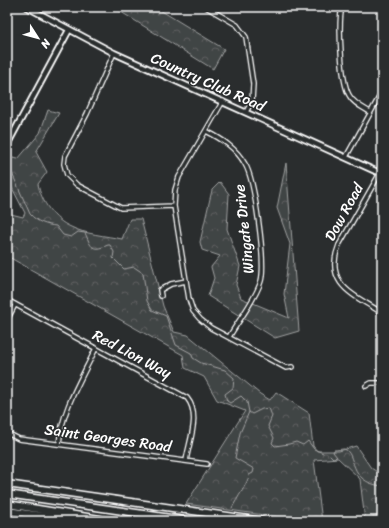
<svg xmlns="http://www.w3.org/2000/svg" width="389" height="528" font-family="Sriracha,sans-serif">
  <defs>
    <pattern id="forest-crowns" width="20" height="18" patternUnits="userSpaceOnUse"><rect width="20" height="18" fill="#414445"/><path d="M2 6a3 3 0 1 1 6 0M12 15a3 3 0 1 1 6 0" fill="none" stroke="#5e6061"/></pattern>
  </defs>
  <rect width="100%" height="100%" fill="#2a2d2e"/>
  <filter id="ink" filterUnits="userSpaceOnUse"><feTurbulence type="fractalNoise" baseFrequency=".025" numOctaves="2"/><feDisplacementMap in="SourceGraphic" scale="8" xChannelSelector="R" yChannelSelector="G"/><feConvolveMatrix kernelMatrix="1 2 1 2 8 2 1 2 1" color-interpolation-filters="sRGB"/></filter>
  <g filter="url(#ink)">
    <path fill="url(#forest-crowns)" stroke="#a0a2a2" d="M113 7H155L224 49 213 69Z
      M48 110 59 113 36 152 47 172 38 184C41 201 54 220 71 227 84 234 107 236 122 239L130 219H141L163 306 174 332 188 335 260 394 270 400 276 392 309 413 313 446 317 451H339L356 446 371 468 382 475V521H365L360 479 338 458 314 460 322 521H307L186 504 245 411 217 400 204 377 185 368 183 355 7 256V216L11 214 23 217 25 213 7 178V157L18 159 40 133Z
      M286 163 299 331 275 338 208 296 214 278 211 267 220 256 202 250 200 242 212 190 220 182 229 194 227 229 240 266 236 285 241 298 289 318 284 294 290 244 277 208Z"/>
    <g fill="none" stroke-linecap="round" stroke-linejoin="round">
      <path stroke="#a6a7a7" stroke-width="1" d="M7 162 30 214C37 222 46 225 56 226L63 235 71 237 78 232 85 233C91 245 90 253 108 245H110L114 252 113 258 124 269 134 267 143 273 147 301 152 310 166 316 176 345 191 353 193 358 201 363 225 370 234 378 233 388 225 394 227 401 230 403 241 396 247 402 249 412 252 414 262 409 269 408 272 416 268 426 274 438 272 443 275 446 289 444 296 442 303 445 308 441 314 449 323 453
        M330 455 333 458 337 457 333 452 334 450C338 450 341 449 344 449 357 453 347 482 382 486
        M232 508C236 500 249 481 249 475L253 473 254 469 235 458 240 433 249 412"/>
      <g stroke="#fff" stroke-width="6">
        <path id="street" d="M206 7 237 25 246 37 253 84 252 101 246 112
          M342 7C338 23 341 81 349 95 353 103 363 108 370 112
          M114 53 87 114 65 156 64 164 67 175 77 185 121 208 174 206
          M223 101 179 177 175 190 174 206 189 299 193 311 200 319 211 328 286 368 292 367
          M206 131C222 139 236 148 245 164 255 180 266 263 261 281 256 299 238 321 229 337
          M346 157 382 92
          M380 173 339 245C323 285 355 295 382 313
          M161 296 160 290 171 284 186 281
          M7 300 187 398C201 415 189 441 186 461
          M7 320 15 305
          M366 386 371 383H382
          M7 433 19 439 207 464
          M59 444C62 409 81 380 96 348"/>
      </g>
      <g stroke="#fff" stroke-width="8">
        <path id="secondary" d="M27 7 114 53 382 174
          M7 145 69 30"/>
      </g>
      <g stroke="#fff" stroke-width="9">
        <path id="highway" d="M7 484 262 521
          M7 494 191 521
          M7 504 112 521
          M7 511 80 521
          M26 517 48 521"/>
      </g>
      <use href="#street" stroke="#2a2d2e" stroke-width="3.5"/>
      <use href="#secondary" stroke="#2a2d2e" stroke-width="4.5"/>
      <use href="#highway" stroke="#2a2d2e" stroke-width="6"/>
    </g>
  </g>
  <g text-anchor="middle" stroke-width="3" stroke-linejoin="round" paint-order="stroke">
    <g font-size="15" fill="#fff" stroke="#2a2d2e">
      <text transform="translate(208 82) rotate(24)" y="5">Country Club Road</text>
      <text transform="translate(344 212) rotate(-61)" y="5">Dow Road</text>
      <text transform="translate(244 229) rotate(-96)" y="5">Wingate Drive</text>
      <text transform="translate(132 354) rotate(28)" y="5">Red Lion Way</text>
      <text transform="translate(108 438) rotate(8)" y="5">Saint Georges Road</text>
    </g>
  </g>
  <rect width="389" height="528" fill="none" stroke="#2a2d2e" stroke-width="24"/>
  <rect x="12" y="12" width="365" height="504" fill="none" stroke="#fff" stroke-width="1.5" filter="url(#ink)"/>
  <g transform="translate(38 38) rotate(126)" stroke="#2a2d2e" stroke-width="3" paint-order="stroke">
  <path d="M0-3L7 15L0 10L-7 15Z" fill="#ffffff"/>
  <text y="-6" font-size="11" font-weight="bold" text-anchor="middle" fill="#ffffff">N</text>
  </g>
</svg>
